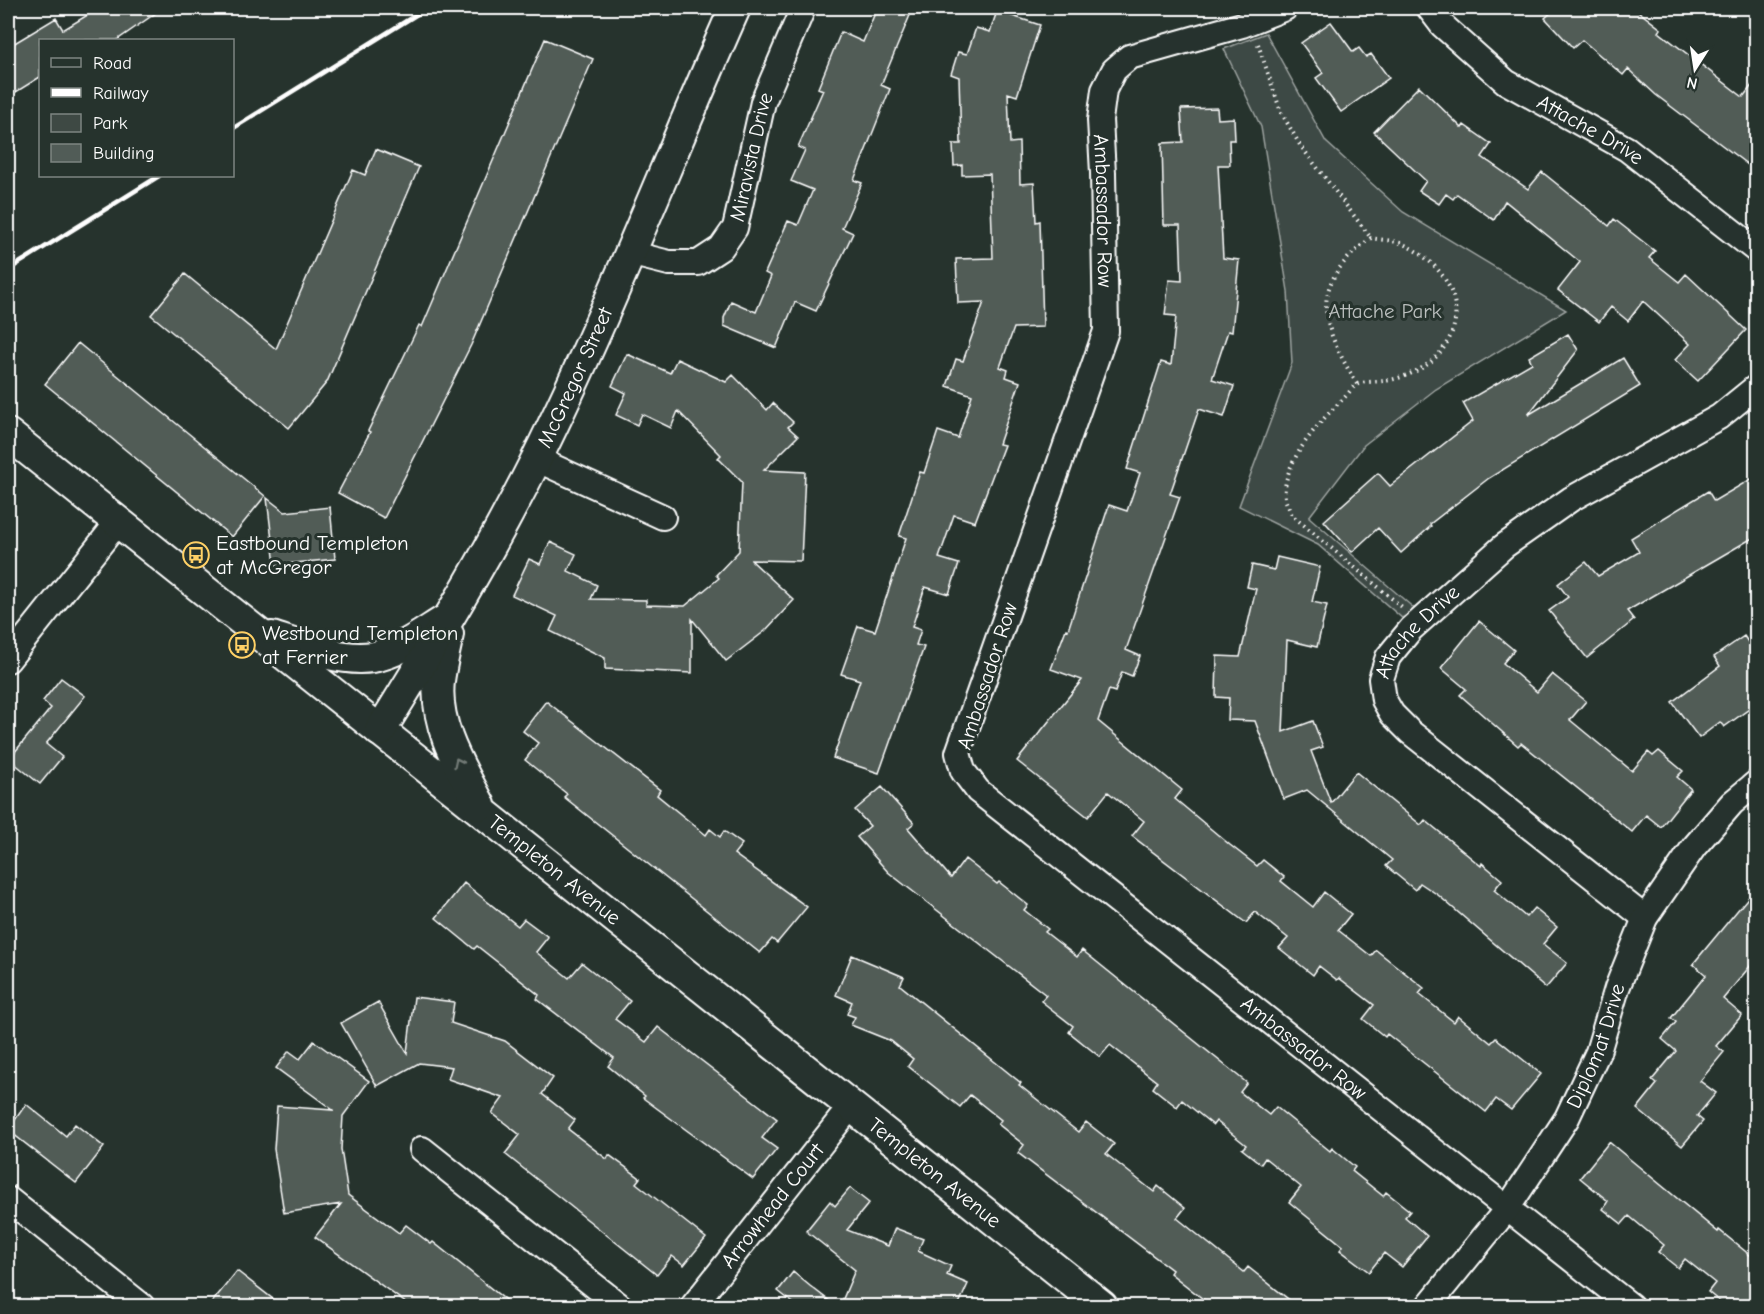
<svg xmlns="http://www.w3.org/2000/svg" width="1764" height="1314" font-family="'Comic Neue',sans-serif">
  <rect width="100%" height="100%" fill="#26332d"/>
  <filter id="ink" filterUnits="userSpaceOnUse"><feTurbulence type="fractalNoise" baseFrequency=".0167" numOctaves="2"/><feDisplacementMap in="SourceGraphic" scale="12" xChannelSelector="R" yChannelSelector="G"/><feConvolveMatrix kernelMatrix="1 2 1 2 8 2 1 2 1" color-interpolation-filters="sRGB"/></filter>
  <g filter="url(#ink)">
    <path fill="#3e4944" stroke="#9ea4a2" stroke-width="1.5" d="M1266 33 1326 142 1403 212 1566 310 1436 389 1364 445 1309 517 1416 610 1402 618 1318 545 1239 506 1292 363 1288 291 1261 127 1224 49Z"/>
    <path fill="#515c57" stroke="#fff" stroke-width="1.5" d="M99 8H163L117 40H40V77L8 97V47L56 18 63 30Z
      M877 8H913L881 85 890 89 854 180 862 183 842 228 853 233 816 311 795 302 776 348 724 326V318L731 301 756 312 771 276 765 273 788 221 798 225 813 190 791 181 805 150 798 147 823 90 818 88 841 32 863 42Z
      M1556 8H1634L1661 29 1659 32 1743 97 1756 80V171L1656 95 1628 69 1623 75 1582 40 1573 48 1545 18Z
      M997 11 1040 25 1017 96 1008 93 1010 143 1019 142 1020 184 1034 183 1036 222 1040 221 1043 327 1014 328 1000 367 1008 370 1006 377 1020 382 999 444 1004 445 975 522 954 515 939 558 959 564 949 594 925 587 912 627 921 630 916 645 924 647 879 773 833 758 860 680 841 674 858 626 875 631 906 538 899 536 920 472 924 473 938 431 958 438 972 395 947 386 956 359 963 361 984 302 958 303 956 259 993 258 990 174 962 175V165L954 166 953 144H961L959 77 951 74 958 52 967 54 976 28 990 32Z
      M1331 22 1353 52 1359 48 1366 57 1371 54 1389 78 1341 112 1316 78 1323 73 1301 43Z
      M545 39 593 59 471 345 384 518 338 493 370 432 368 431 419 325 422 327Z
      M1419 86 1462 128 1464 125 1491 144 1482 157 1528 189 1542 172 1609 226 1614 219 1655 251 1649 258 1679 282 1686 274 1746 330 1698 381 1675 360 1690 344 1643 301 1628 321 1611 307 1599 322 1558 290 1580 262 1505 201 1494 220 1457 194 1453 199 1446 194 1439 204 1419 191 1426 181 1374 132Z
      M1217 108 1218 119 1234 118 1235 140H1229L1230 165H1218L1223 258 1239 260 1232 332 1228 331 1212 379 1234 386 1224 417 1199 409 1170 494 1180 497 1126 650 1140 656 1132 676 1122 672 1115 692 1109 690 1098 721 1182 790 1175 799 1230 845 1257 866 1263 860 1284 877 1281 881 1313 907 1324 892 1351 914 1338 930 1371 956 1376 950 1424 988 1419 994 1454 1022 1458 1016 1491 1043 1496 1038 1541 1074 1511 1110 1496 1099 1486 1112 1387 1034 1385 1037 1363 1019 1374 1005 1339 978 1337 980 1319 966 1313 975 1279 948 1288 938 1255 912 1246 923 1132 836 1144 821 1108 792 1088 817 1017 761 1082 680 1051 669 1066 629 1068 630 1109 505 1127 511 1140 473 1127 469 1161 362 1171 365 1176 316 1165 315 1169 280 1182 281 1180 225H1164L1162 143 1183 142 1181 109Z
      M376 149 419 167 327 382 289 428 151 315 185 274 276 349 353 170 365 175Z
      M1568 334 1578 350 1528 415 1623 358 1640 386 1489 478 1430 524 1431 526 1401 553 1378 528 1352 552 1324 521 1378 473 1390 486 1473 421 1463 403 1532 363 1529 357Z
      M78 343 265 496 232 537 45 384Z
      M627 354 670 373 677 359 726 382 733 375 767 410 773 403 793 422 788 427 798 436 764 470 805 472 801 561 751 560 794 600 765 631 726 661 692 619V673L605 669V658L550 631 557 616 512 595 529 559 540 564 550 542 576 554 568 571 597 585 591 599 646 600V605L685 606 719 578 716 575 739 551 742 482 718 458 721 455 678 411 671 428 642 414 637 425 616 415 626 393 612 386Z
      M1756 476V536L1627 611 1634 620 1587 658 1549 611 1568 597 1558 584 1586 562 1598 576 1639 552 1631 538 1708 491 1714 501Z
      M267 498 285 512 330 507 335 559 275 565Z
      M1277 557 1320 567 1312 602 1327 605 1317 647 1287 640 1283 732 1313 721 1323 747 1311 751 1331 803 1356 772 1421 825 1425 820 1481 866 1482 863 1502 880 1494 890 1526 917 1534 908 1557 927 1543 944 1567 963 1546 988 1438 895 1420 883 1415 890 1386 866 1392 860 1307 790 1284 799 1255 721 1228 720 1229 698 1216 697 1217 656 1240 657 1256 589 1247 587 1252 565 1274 570Z
      M1479 621 1514 650 1503 663 1537 692 1552 674 1586 701 1570 720 1632 771 1648 752 1653 756 1659 751 1683 771 1677 777 1691 789 1661 827 1646 815 1632 832 1521 743 1518 746 1460 695 1466 689 1441 668Z
      M1744 636 1756 654V704L1724 727 1720 722 1699 738 1672 702 1720 666 1714 657Z
      M61 678 85 696 46 744 62 757 40 784 9 759 51 708 43 701Z
      M546 701 660 790 657 795 706 835 710 829 720 837 724 831 742 844 734 854 807 907 777 943 772 939 760 953 564 797 567 794 525 760 538 743 523 731Z
      M882 787 914 823 908 828 951 878 965 859 997 884 999 882 1028 905 1024 910 1048 929 1045 932 1077 957 1082 950 1247 1083 1240 1092 1269 1115 1276 1107 1330 1151 1332 1148 1355 1167 1352 1171 1383 1196 1386 1192 1410 1211 1405 1217 1427 1236 1402 1267 1384 1253 1369 1272 1340 1250 1343 1246 1289 1202 1301 1187 1265 1158 1261 1164 1242 1149 1246 1145 1216 1121 1213 1125 1182 1100 1177 1107 1153 1088 1157 1082 1110 1045 1100 1057 1069 1032 1073 1026 1041 1001 1046 995 888 872 857 837 870 826 855 810Z
      M464 883 518 926 524 919 548 937 536 952 569 978 582 963 630 1001 615 1019 646 1042 658 1027 777 1119 762 1138 777 1149 753 1179 643 1098 645 1096 608 1066 614 1058 537 999 539 995 477 946 474 949 436 918Z
      M1756 888V959L1723 999 1742 1015 1716 1046 1724 1052 1700 1081 1716 1093 1697 1116 1703 1121 1682 1146 1637 1109 1657 1084 1652 1080 1676 1051 1662 1039 1676 1022 1671 1018 1706 975 1693 964Z
      M852 955 904 977 900 985 1021 1083 1019 1085 1078 1132 1086 1122 1114 1144 1106 1154 1154 1192 1158 1186 1185 1208 1177 1218 1244 1272 1248 1267 1297 1306H1212L1170 1273 1172 1270 1018 1153 1024 1145 998 1124 1001 1120 970 1095 960 1107 908 1066 913 1059 891 1041 851 1025 855 1017 847 1014 852 1002 836 995Z
      M414 997 454 1002 451 1023 505 1041 553 1078 542 1094 575 1120 568 1129 607 1159 609 1155 640 1178 636 1183 706 1238 684 1265 672 1256 657 1275 505 1154 520 1135 492 1113 503 1098 448 1079 452 1067 419 1063 377 1086 341 1023 378 1002 407 1053Z
      M314 1041 369 1081 343 1116 341 1149 348 1195 399 1233 406 1225 431 1244 433 1242 513 1306H410L315 1237 341 1204 284 1213 274 1149 277 1106 333 1110 276 1068 289 1051 300 1059Z
      M26 1104 66 1136 75 1124 104 1147 76 1183 8 1130Z
      M1609 1142 1718 1232 1719 1230 1756 1260V1306H1725L1708 1292 1715 1283 1685 1259 1678 1268 1658 1252 1664 1245 1629 1216 1622 1224 1603 1209 1608 1201 1580 1178Z
      M850 1188 869 1203 847 1230 888 1246 895 1228 923 1239 918 1251 951 1266 947 1275 968 1284 958 1306H840L855 1270 806 1231 830 1201 835 1206Z
      M237 1271 282 1306H209Z
      M793 1272 810 1286 836 1306H797L778 1291Z"/>
    <g fill="none" stroke-linecap="round" stroke-linejoin="round">
      <g stroke="#fff" stroke-width="28">
        <g id="minor">
          <path id="s1" d="M1285 8 1242 25 1129 57 1114 70 1104 90 1100 120 1103 173 1106 331 958 753 963 771 978 791 1631 1306"/>
          <path id="s2" d="M1429 8 1442 25 1506 82 1627 149 1756 250"/>
          <path id="s3" d="M629 253 669 263H698L721 248 735 228 763 102 803 8"/>
          <path d="M536 459 663 517"/>
          <path d="M8 660 118 522"/>
          <path id="s4" d="M1645 918 1410 732 1392 714 1384 700 1381 679 1388 657 1411 629 1504 546 1571 499 1719 417 1756 387"/>
          <path d="M422 1149 620 1306"/>
          <path d="M8 1199 142 1306"/>
          <path id="s5" d="M693 1306 851 1106"/>
          <path id="s6" d="M1428 1306 1507 1209 1567 1118 1598 1052 1617 988 1645 918 1694 847 1732 803 1756 783"/>
        </g>
      </g>
      <g stroke="#fff" stroke-width="34">
        <g id="tertiary">
          <path id="s7" d="M8 434 1102 1306"/>
          <path d="M448 634C445 650 441 665 439 681 434 725 460 767 480 805"/>
          <path d="M272 637C303 647 341 662 373 657 398 653 423 634 444 621"/>
          <path id="s8" d="M380 731C435 642 489 554 536 460 609 313 668 158 735 8"/>
        </g>
      </g>
      <path stroke="#fff" stroke-width="4" stroke-dasharray="1.5 4.5" stroke-linecap="butt" d="M1258 44 1281 112 1300 145 1371 238
        M1357 384C1320 323 1307 286 1371 238 1381 240 1393 240 1403 244 1444 263 1474 308 1442 350 1430 367 1404 379 1383 381 1376 382 1363 381 1356 385 1352 388 1348 394 1344 398 1321 420 1281 463 1285 498 1286 503 1290 510 1292 515L1402 607"/>
      <use href="#minor" stroke="#26332d" stroke-width="24"/>
      <use href="#tertiary" stroke="#26332d" stroke-width="30"/>
      <path stroke="#fff" stroke-width="4.5" d="M232 129 427 8
        M8 270 159 176"/>
    </g>
    <defs><path id="oneway-chevron" d="M-2-3.5L2.5 0L-2 3.5" fill="none" stroke-width="1.6" stroke-linecap="round" stroke-linejoin="round" transform="scale(1.5)"/></defs>
    <use stroke="#727a76" href="#oneway-chevron" transform="translate(458 762) rotate(-116)"/>
  </g>
  <defs>
    <g id="bus-ring" transform="scale(1.35)"><circle r="9.5" fill="#26332d" stroke="#ffd166" stroke-width="1.5"/><path d="M-5-6H5V4H4V6H2V4H-2V6H-4V4H-5ZM-3.5-4V0h7V-4ZM-3.5 1.2v1.5H-2V1.2ZM2 1.2v1.5H3.5V1.2Z" fill="#ffd166"/></g>
  </defs>
  <g fill-rule="evenodd">
    <use href="#bus-ring" x="196" y="555"/>
    <use href="#bus-ring" x="242" y="645"/>
  </g>
  <g text-anchor="middle" stroke-width="6" stroke-linejoin="round" paint-order="stroke">
    <g font-size="21" fill="#fff" stroke="#26332d">
      <text dy="7" stroke="none"><textPath href="#s2" startOffset="204">Attache Drive</textPath></text>
      <text dy="7" stroke="none"><textPath href="#s3" startOffset="195">Miravista Drive</textPath></text>
      <text dy="7" stroke="none"><textPath href="#s1" startOffset="327">Ambassador Row</textPath></text>
      <text dy="7" stroke="none"><textPath href="#s8" startOffset="404">McGregor Street</textPath></text>
      <text dy="7" stroke="none"><textPath href="#s4" startOffset="423">Attache Drive</textPath></text>
      <text transform="translate(987 676) rotate(-72)" y="7">Ambassador Row</text>
      <text dy="7" stroke="none"><textPath href="#s7" startOffset="699">Templeton Avenue</textPath></text>
      <text dy="7" stroke="none"><textPath href="#s6" startOffset="312">Diplomat Drive</textPath></text>
      <text dy="7" stroke="none"><textPath href="#s1" startOffset="1353">Ambassador Row</textPath></text>
      <text dy="7" stroke="none"><textPath href="#s7" startOffset="1185">Templeton Avenue</textPath></text>
      <text dy="7" stroke="none"><textPath href="#s5" startOffset="128">Arrowhead Court</textPath></text>
    </g>
    <g font-size="21" fill="#bbbfbe" stroke="#26332d">
      <text x="1385" y="318">Attache Park</text>
    </g>
    <g font-size="21" fill="#fff" stroke="#26332d" text-anchor="start">
      <text x="216" y="550">Eastbound Templeton<tspan x="216" dy="24">at McGregor</tspan></text>
      <text x="262" y="640">Westbound Templeton<tspan x="262" dy="24">at Ferrier</tspan></text>
    </g>
  </g>
  <rect width="1764" height="1314" fill="none" stroke="#26332d" stroke-width="30"/>
  <rect x="15" y="15" width="1734" height="1284" fill="none" stroke="#fff" stroke-width="2" filter="url(#ink)"/>
  <rect x="39" y="39" width="195" height="138" fill="#26332d" stroke="#7d8581" stroke-width="1.5"/>
  <rect x="51" y="58" width="30" height="9" fill="#26332d" stroke="#7d8581" stroke-width="1.5"/>
  <text x="93" y="69" font-size="18" fill="#ffffff">Road</text>
  <rect x="51" y="88" width="30" height="9" fill="#ffffff" stroke="#7d8581" stroke-width="1.5"/>
  <text x="93" y="99" font-size="18" fill="#ffffff">Railway</text>
  <rect x="51" y="114" width="30" height="18" fill="#3e4944" stroke="#7d8581" stroke-width="1.5"/>
  <text x="93" y="129" font-size="18" fill="#ffffff">Park</text>
  <rect x="51" y="144" width="30" height="18" fill="#515c57" stroke="#7d8581" stroke-width="1.5"/>
  <text x="93" y="159" font-size="18" fill="#ffffff">Building</text>
  <g transform="translate(1695 69) rotate(192)" stroke="#26332d" stroke-width="4.5" paint-order="stroke">
  <path d="M0-4.5L10 22L0 15L-10 22Z" fill="#ffffff"/>
  <text y="-9" font-size="16" font-weight="bold" text-anchor="middle" fill="#ffffff">N</text>
  </g>
</svg>
